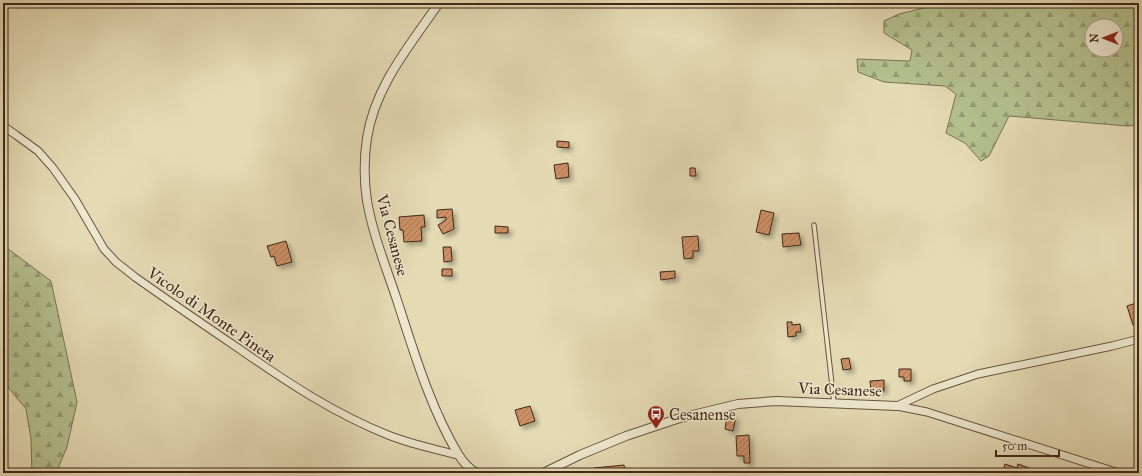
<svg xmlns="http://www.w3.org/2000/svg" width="1142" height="476" font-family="'IM FELL Great Primer',serif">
  <defs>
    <pattern id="forest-firs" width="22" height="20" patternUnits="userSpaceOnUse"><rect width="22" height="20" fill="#b4c08e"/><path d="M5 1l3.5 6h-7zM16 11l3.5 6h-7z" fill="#949c73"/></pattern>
    <pattern id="building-hatch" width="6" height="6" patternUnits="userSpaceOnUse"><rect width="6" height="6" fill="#cd9065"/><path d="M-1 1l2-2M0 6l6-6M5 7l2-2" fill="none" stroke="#a87652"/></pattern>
    <filter id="shadow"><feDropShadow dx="3.5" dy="3.5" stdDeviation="2" flood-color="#0004"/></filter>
  </defs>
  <rect width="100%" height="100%" fill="#e4dab4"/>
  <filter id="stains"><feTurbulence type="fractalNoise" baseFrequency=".005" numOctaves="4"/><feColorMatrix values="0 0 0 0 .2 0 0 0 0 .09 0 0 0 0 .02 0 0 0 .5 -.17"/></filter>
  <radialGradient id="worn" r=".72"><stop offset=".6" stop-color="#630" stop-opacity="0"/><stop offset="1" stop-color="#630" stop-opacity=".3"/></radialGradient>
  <path fill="url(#forest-firs)" stroke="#7a7453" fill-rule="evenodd" d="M944 3H1139V125L1127 126 1009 116 989 156 981 161 965 143 946 133 956 94 945 86 884 82 858 72 857 59 910 61 912 50 884 33V21L899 14ZM1092 26H1116V50H1092Z
    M3 245 51 281 77 402 67 447 56 473H32L31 439 26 409 3 381Z"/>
  <path fill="url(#building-hatch)" stroke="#402718" filter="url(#shadow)" d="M557 141 569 142V148L557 147Z
    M568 163 569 177 556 179 554 165Z
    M690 168H695L696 176H690Z
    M452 209 454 229 443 234 438 225 446 220V217L437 218V210Z
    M761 210 774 213 769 235 756 232Z
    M424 215 425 227H421L422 241 404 242 403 230H400L399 217Z
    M495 226 508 227V233H495Z
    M799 233 801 245 783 247 782 234Z
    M698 236 699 251H693V258L684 259 682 237Z
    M286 241 292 262 277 266 274 256 271 257 267 246Z
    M443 247H451L452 261 444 262Z
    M442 269H452V276H442Z
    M675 271V278L661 280 660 272Z
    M1139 302V323L1133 325 1127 306Z
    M787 322H792V325L800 324 801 332H796V336L788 337Z
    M849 358 851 369 843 370 841 359Z
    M899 369H911V381H904V377H899Z
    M884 380V391H871L870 381Z
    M530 406 535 421 520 426 515 410Z
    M727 415 736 417 733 431 725 429Z
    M749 435 750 463H744V456H737L736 436Z
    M1005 464 1017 468 1018 464 1029 468 1028 473H1002Z
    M624 465 625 473H595L594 468Z"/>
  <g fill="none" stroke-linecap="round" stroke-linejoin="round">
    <g stroke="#69543f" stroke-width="5.5">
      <path id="service" d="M814 225 834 403"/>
    </g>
    <g stroke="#69543f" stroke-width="9">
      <path id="minor" d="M3 126 16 135 38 151 53 168 75 199 104 249 116 262 135 277C169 301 204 325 238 348 285 381 335 414 388 435 410 444 435 449 458 455
        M897 406 933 389 978 374 1112 346 1139 339
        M897 406 927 412 1119 473"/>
    </g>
    <g stroke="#69543f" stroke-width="10">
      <path id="tertiary" d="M439 3C410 45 375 86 367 138 364 158 364 181 367 201 373 235 386 267 397 300 414 352 430 407 458 454 463 462 469 469 477 473
        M543 473 580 455 626 436 680 418 738 404 776 401 897 406"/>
    </g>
    <use href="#service" stroke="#ede7ce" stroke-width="3.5"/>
    <use href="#minor" stroke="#ede7ce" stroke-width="7"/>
    <use href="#tertiary" stroke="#ede7ce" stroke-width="8"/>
  </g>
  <defs>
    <g id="bus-pin" transform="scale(0.9)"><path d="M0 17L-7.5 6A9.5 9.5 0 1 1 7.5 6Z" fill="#8f2418" stroke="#ede7ce"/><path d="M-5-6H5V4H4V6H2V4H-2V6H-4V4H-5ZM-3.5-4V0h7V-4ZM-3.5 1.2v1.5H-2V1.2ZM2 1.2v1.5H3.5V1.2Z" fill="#fff"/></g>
  </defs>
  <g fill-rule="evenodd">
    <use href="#bus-pin" x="656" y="414"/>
  </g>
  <g text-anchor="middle" stroke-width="3" stroke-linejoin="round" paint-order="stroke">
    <g font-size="16" fill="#402718" stroke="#ede7ce">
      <text transform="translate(393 235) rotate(75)" y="6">Via Cesanese</text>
      <text transform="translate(212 314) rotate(35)" y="6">Vicolo di Monte Pineta</text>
      <text transform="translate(840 389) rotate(2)" y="6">Via Cesanese</text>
    </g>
    <g font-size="16" fill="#402718" stroke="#ede7ce" text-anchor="start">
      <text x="669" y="420">Cesanense</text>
    </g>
  </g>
  <rect width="1142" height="476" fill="none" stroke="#e4dab4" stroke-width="16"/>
  <rect x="4" y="4" width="1134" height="468" fill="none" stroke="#402718" stroke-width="2"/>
  <rect x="8" y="8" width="1126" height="460" fill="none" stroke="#402718"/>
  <g transform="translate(1104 38) rotate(270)"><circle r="19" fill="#ede7ce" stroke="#a89a85"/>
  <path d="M0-3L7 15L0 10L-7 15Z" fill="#8f2418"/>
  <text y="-6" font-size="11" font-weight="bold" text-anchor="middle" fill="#402718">N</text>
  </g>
  <path d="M996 450v6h63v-6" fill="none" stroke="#402718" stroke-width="2"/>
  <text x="1002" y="450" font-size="12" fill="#402718" stroke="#ede7ce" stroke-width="3" paint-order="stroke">50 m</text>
  <rect width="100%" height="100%" filter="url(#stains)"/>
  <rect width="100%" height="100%" fill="url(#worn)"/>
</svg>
